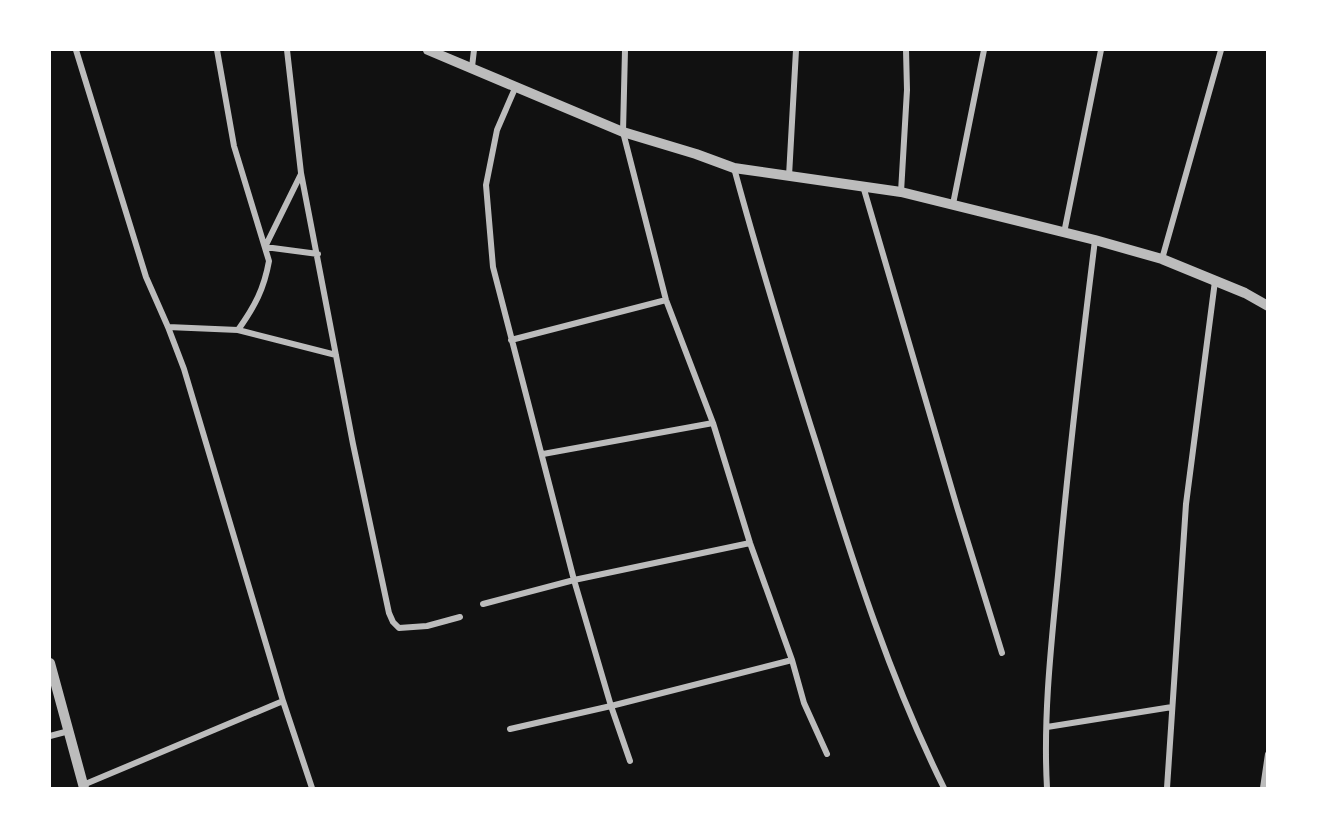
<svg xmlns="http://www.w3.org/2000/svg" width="1317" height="838" font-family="'Work Sans',sans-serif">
  <rect width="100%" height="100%" fill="#111"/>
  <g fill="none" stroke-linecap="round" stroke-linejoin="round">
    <path stroke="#bcbcbc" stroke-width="6" d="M76 50 146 277 168 327 184 369 283 701 312 788
      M287 50 301 173 353 444 389 613 393 622 399 628 427 626 460 617
      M625 50 623 132 666 300 713 423 750 543 792 660 804 703 827 754
      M472 67 474 50
      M516 86 497 130 486 185 493 267 574 580 611 706 630 761
      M734 168C760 264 789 358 819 452 854 566 891 681 944 788
      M301 174 265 247 318 254
      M789 176 796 50
      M863 186 957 507 1002 653
      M901 192 907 90 906 50
      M953 204 984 50
      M1064 233 1101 50
      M1162 259 1221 50
      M168 327 238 330C255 306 264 289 269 261L234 146 217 50
      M238 330 336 355
      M511 340 666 300
      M543 454 713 423
      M483 604 574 580 750 543
      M1047 727 1172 707
      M510 729 611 706 792 660
      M50 736 69 731
      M83 785 283 701
      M1047 788C1043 718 1051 646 1058 575 1068 463 1081 352 1095 240
      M1167 788 1186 504 1215 281
      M1263 788 1268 754"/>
    <path stroke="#bcbcbc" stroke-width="10" d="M428 50 623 132 696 154 734 168 901 192 1095 240 1162 259 1245 293 1268 306
      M50 663 84 788"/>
  </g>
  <rect width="1317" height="838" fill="none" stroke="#ffffff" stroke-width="102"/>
</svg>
